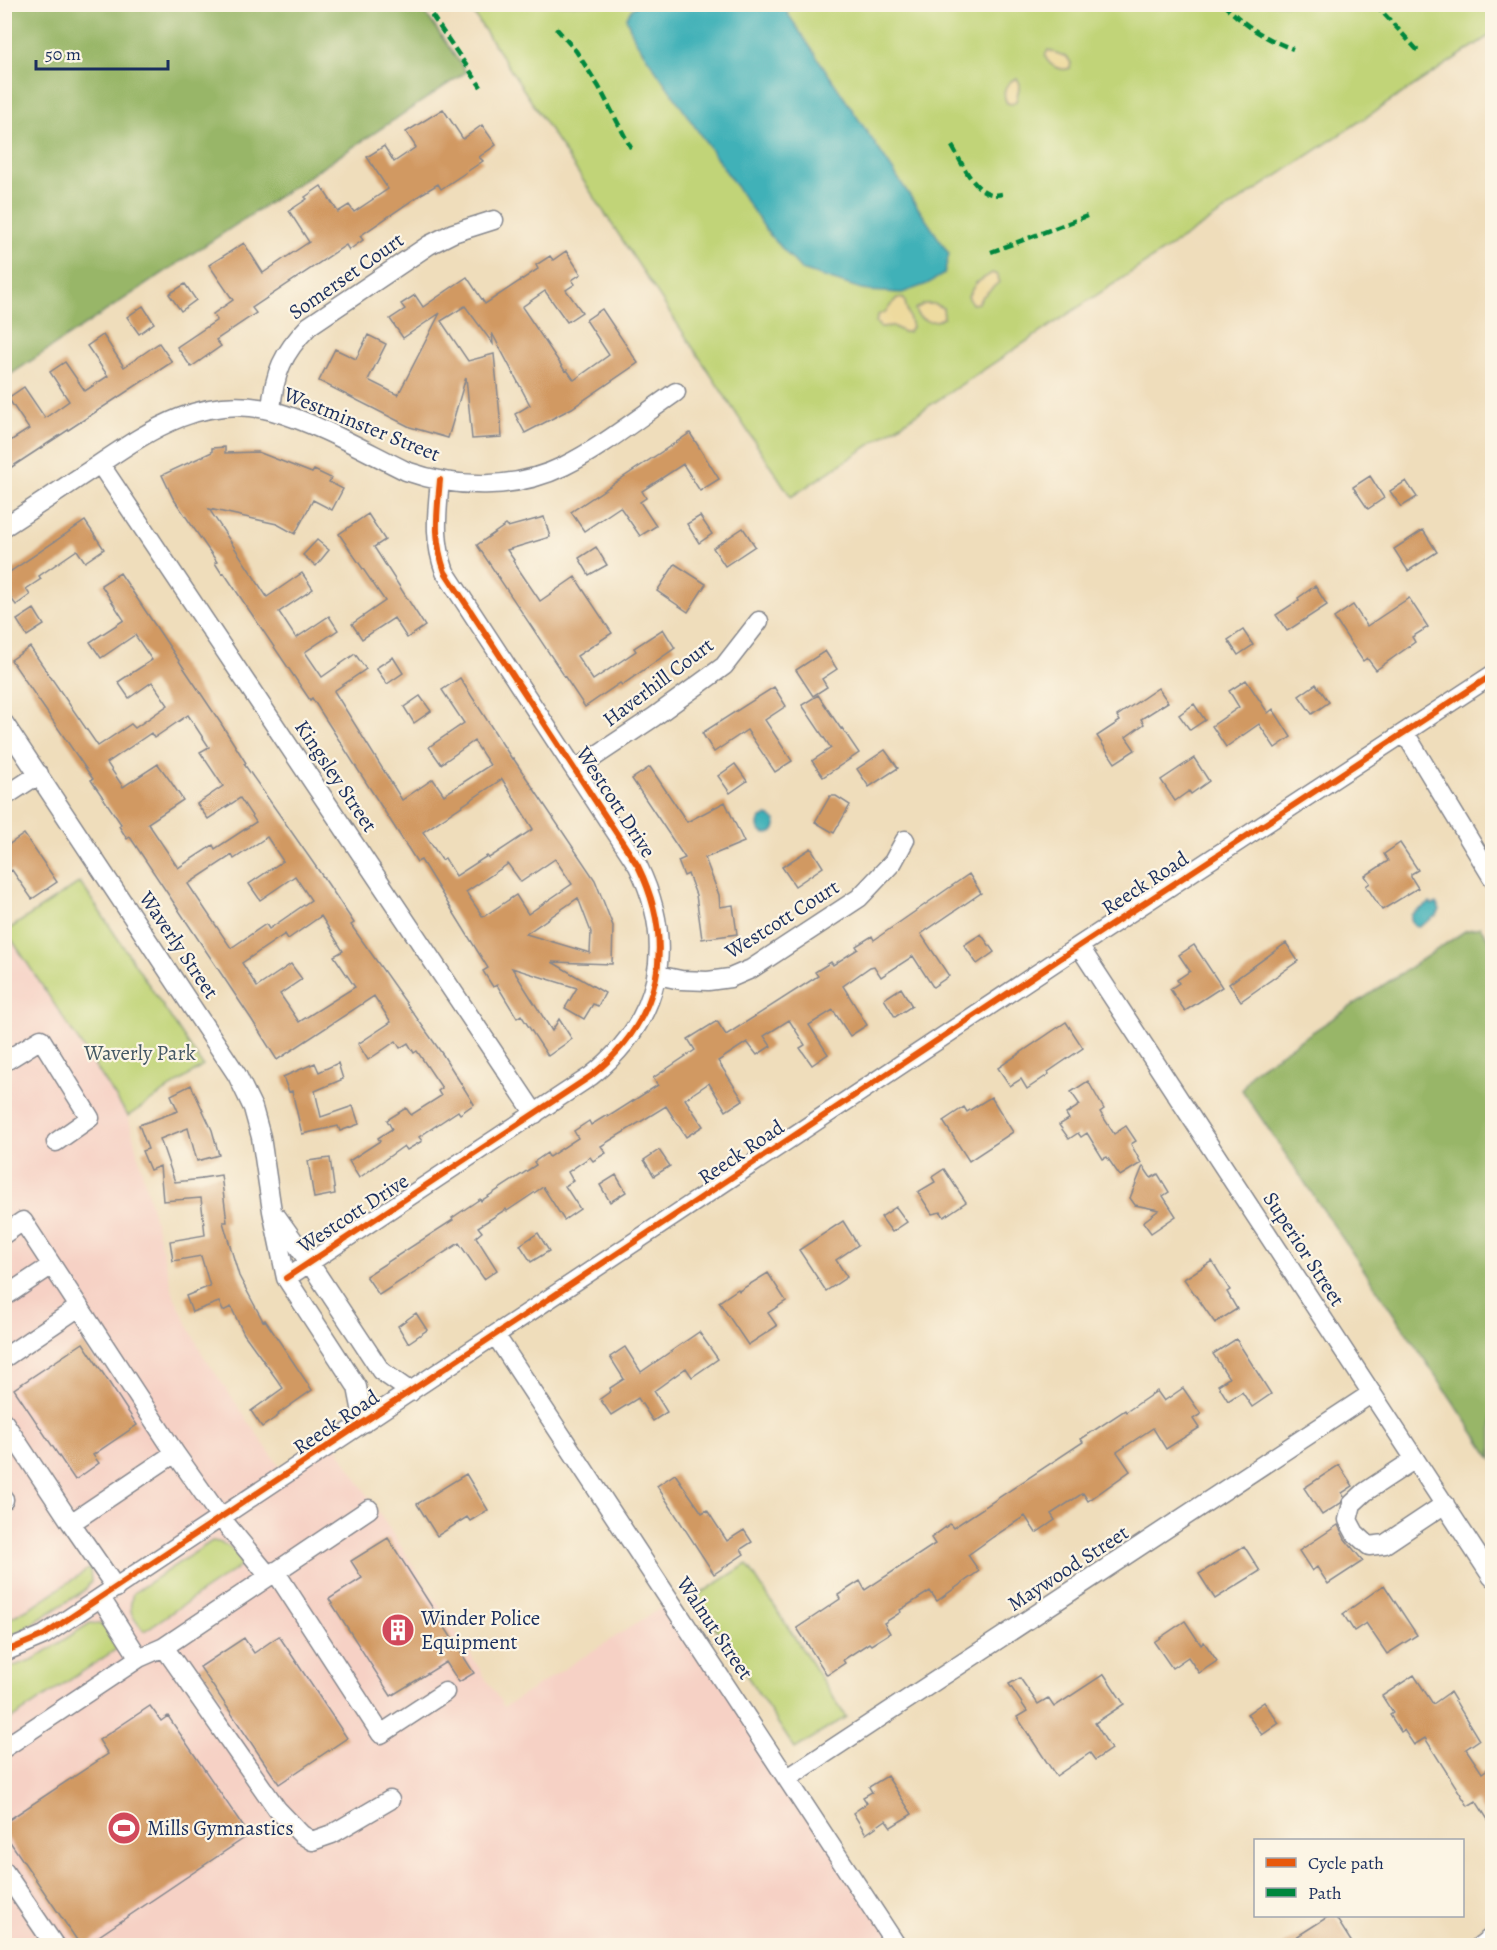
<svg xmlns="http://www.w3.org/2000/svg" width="1497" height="1950" font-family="Alegreya,serif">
  <rect width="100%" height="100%" fill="#fcf5e5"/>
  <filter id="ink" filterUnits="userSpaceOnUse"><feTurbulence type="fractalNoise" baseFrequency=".0167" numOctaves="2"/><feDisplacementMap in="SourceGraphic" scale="12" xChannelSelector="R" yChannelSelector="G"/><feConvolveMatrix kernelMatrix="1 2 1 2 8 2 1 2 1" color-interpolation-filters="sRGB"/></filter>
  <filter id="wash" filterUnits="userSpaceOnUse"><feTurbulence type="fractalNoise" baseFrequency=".008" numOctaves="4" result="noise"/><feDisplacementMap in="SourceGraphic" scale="24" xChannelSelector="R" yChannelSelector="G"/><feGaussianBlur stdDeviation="1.35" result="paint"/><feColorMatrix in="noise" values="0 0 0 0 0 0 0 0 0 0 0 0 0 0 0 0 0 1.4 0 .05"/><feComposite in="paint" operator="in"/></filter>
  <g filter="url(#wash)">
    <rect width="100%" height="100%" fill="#efddbb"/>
    <path fill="#f6d1c5" d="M6 931 128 1116 174 1296 201 1352 285 1475 334 1443 504 1707 670 1602 897 1945 5 1946 4 932Z"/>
    <path fill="#c1d478" stroke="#6e826b" stroke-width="1.5" d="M1492 4V34L791 497 468 5Z
      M80 882 203 1066 128 1116 6 931Z
      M212 1541C226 1542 238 1551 242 1565L144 1631C132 1617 127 1612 133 1593Z
      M747 1564 846 1717 795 1749 695 1597Z
      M90 1568 91 1581 85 1590 23 1630 5 1638V1621L36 1604Z
      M90 1623C109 1624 111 1630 121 1646L5 1723V1669L34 1659Z"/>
    <path fill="#98b668" stroke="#5a7263" stroke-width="1.5" d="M5 4 420 5 466 72 5 378Z
      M1480 927 1492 944V1459L1242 1090 1252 1072 1465 931Z"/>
    <path fill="#eeda9e" stroke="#84847e" stroke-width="1.5" d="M1048 50 1067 57 1071 63 1070 68C1061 72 1049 66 1045 56Z
      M1017 78 1020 84 1016 101 1012 104 1007 103C1001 93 1006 82 1017 78Z
      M992 273 998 275 999 282 982 297 978 303 972 304 968 296 976 283Z
      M897 298 904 299 912 327 908 332H903L893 326 880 327 876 322 878 315 885 312Z
      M924 304H934L943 308 944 318C933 324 918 322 915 309Z"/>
    <path fill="#40b1b8" stroke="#2e708b" stroke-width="1.5" d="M638 4 782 5 949 254 944 274 927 284 902 293 868 291 802 270 769 234 635 40 626 18 632 9Z
      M758 825a9 9 0 1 1 18 0a9 9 0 1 1-18 0Z
      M1430 903 1433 905 1436 903 1440 910 1437 915 1419 927 1415 926 1411 920V915Z"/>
    <g id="blocks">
      <path fill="#d19962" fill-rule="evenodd" d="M443 109 463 139 482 125 496 145 479 157 483 161 441 189 438 184 423 193 360 236 363 240 349 250 346 245 252 308 256 313 216 340 221 346 191 367 177 347 217 320 213 314 233 300 209 265 244 243 263 273 282 260 309 242 289 211 307 199 305 197 321 186 338 212 349 205 354 212 388 189 367 157 384 146 394 162 416 147 406 132Z
        M566 251 581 274 572 280 575 284 566 290 582 312 567 322 545 291 522 307 565 371 567 370 574 380 609 355 586 320 602 309 638 363 572 408 525 433 515 414 530 405 492 333 493 344 465 306 441 321 468 361 494 354 502 437 472 439 466 377 448 438 410 427 319 381 335 349 356 359 368 335 386 344 368 380 398 395 440 313 403 338 390 319 405 309 401 304 415 295 423 307 467 277 485 304 538 269 536 265 550 256 553 260Z
        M185 284 196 300 181 311 169 294Z
        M143 306 154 323 139 334 127 317Z
        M103 335 124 367 159 343 172 362 4 472V445L29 429 8 398 24 387 45 418 69 401 50 372 65 362 85 391 108 376 87 346Z
        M690 433 719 479 700 491 683 464 642 491 646 498 640 502 656 526 640 536 620 507 584 531 571 512Z
        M225 447V453L258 452 312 473 314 470 331 478 329 482 343 489 332 510 313 500 295 534 277 524 209 509 267 597 302 573 313 589 279 612 296 638 329 616 338 630 305 652 322 677 355 654 366 669 334 691 402 800 433 779 444 795 490 765 474 741 441 764 429 747 464 723 442 690 460 678 512 759 513 758 595 880 613 926 612 964 552 962 605 993 598 1006 593 1004 584 1019 565 1008 577 988 512 968 552 1031 559 1019 572 1039 548 1056 521 1015 517 1018 497 985 493 987 483 971 488 968 421 860 417 862 312 698 310 700 224 573 222 574 215 563 217 562 173 498 162 475 212 452V448ZM502 779 533 829 489 858 487 856 456 876 445 858 442 860 423 832ZM555 859 572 884 528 914 516 895 483 917 466 892 508 864 521 882ZM578 898 591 932 590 953 526 934Z
        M1370 476 1384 498 1368 509 1353 487Z
        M1406 481 1417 497 1401 507 1390 491Z
        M368 514 385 540 374 547 425 626 407 638 394 618 362 639 352 624 385 601 339 534Z
        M700 516 712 534 699 543 687 524Z
        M544 517 550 537 507 550 514 560 513 561 540 601 575 577 586 594 612 633 577 656 593 680 636 651 634 648 663 629 675 648 622 685 620 683 585 707 477 545 506 525 508 527Z
        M85 521 104 549 85 562 77 550 39 576 41 579 26 589 30 595 16 605 4 589V576Z
        M743 528 755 546 725 566 713 548Z
        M1423 530 1437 552 1408 571 1394 549Z
        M317 540 329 550 316 566 303 555Z
        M596 547 607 565 589 575 579 558Z
        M675 564 706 584 688 612 657 591Z
        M120 573 220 722 246 763 244 764 328 884 354 923 351 925 443 1055 474 1104 460 1114 458 1111 419 1137 422 1141 407 1150 404 1146 359 1178 349 1161 380 1141 378 1138 392 1129 387 1120 406 1108 411 1115 441 1096 438 1091 442 1088 417 1051 414 1053 408 1043 400 1048 396 1041 368 1060 358 1044 391 1022 374 996 277 1060 252 1020 130 837 127 839 119 826 121 824 91 780 93 779 11 660 30 647 98 746 131 724 135 728 168 705 152 682 129 698 118 682 152 660 135 635 101 658 90 642 124 620 101 585ZM188 715 209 747 200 752 223 786 197 804 208 819 240 798 256 822 215 849 213 845 178 868 148 823 183 800 171 782 158 764 123 787 107 763 151 733 154 738ZM267 837 283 861 249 884 260 900 295 876 311 900 269 929 266 924 231 948 188 884 232 855 234 859ZM321 916 343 951 334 956 355 987 299 1022 280 994 302 979 291 964 257 987 242 963 285 934 288 939Z
        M1315 586 1327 605 1287 631 1276 615 1299 600 1298 598Z
        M1409 598 1428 627 1412 637 1415 642 1376 670 1367 658 1363 661 1334 618 1353 605 1367 626Z
        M34 609 44 625 27 636 17 620Z
        M1243 630 1253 645 1238 655 1228 640Z
        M825 651 837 669 822 679 827 687 813 696 796 670Z
        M393 657 403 673 387 684 376 668Z
        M1246 680 1268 713 1273 709 1291 737 1275 748 1259 724 1226 747 1212 726 1239 707 1229 691Z
        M1316 684 1329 702 1312 714 1299 696Z
        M774 687 786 706 765 720 792 761 775 772 747 730 714 752 702 733Z
        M1158 688 1168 702 1141 719 1144 724 1126 737 1135 750 1115 763 1097 736 1120 721 1117 716Z
        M818 695 841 729 842 728 859 753 823 777 812 761 831 748 802 705Z
        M420 696 431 711 414 723 404 707Z
        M1194 704 1205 720 1190 730 1179 715Z
        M885 750 898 768 869 787 857 769Z
        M1194 758 1209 781 1191 794 1189 791 1175 801 1161 780Z
        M735 764 747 781 730 793 718 776Z
        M650 767 687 822 725 802 744 842 705 858 719 895 720 907 733 905 737 934 702 939 696 895 688 874 684 876 678 861 685 858 632 779Z
        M830 796H836L850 805 834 833 815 822Z
        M24 834 57 882 32 899 12 870 4 876V848Z
        M1400 843 1418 870 1411 874V877L1418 888 1382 910 1366 886 1370 883 1365 876 1388 861 1384 854Z
        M811 848 823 867 795 886 782 867Z
        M969 874 981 893 921 934 949 976 933 987 913 956 881 977 874 966 870 967 843 986 867 1025 850 1036 833 1010 809 1025 828 1054 812 1065 800 1048 805 1045 789 1020 764 1036 771 1046 757 1055 747 1042 718 1061 743 1100 726 1111 709 1083 685 1099 703 1126 686 1137 666 1106 601 1146 606 1153 593 1161 590 1157 568 1172 573 1181 565 1186 580 1209 564 1220 543 1187 507 1211 506 1209 478 1227 482 1232 476 1237 497 1270 484 1279 459 1243 379 1295 366 1276 453 1220 452 1218 480 1199 481 1201 536 1165 534 1162 547 1153 549 1157 578 1138 574 1131 589 1121 591 1125 607 1115 608 1117 658 1085 653 1078 695 1050 688 1039 717 1021 726 1035 818 976 815 972 831 962 833 965 858 949 856 946 872 936 874 940Z
        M981 934 994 952 977 964 964 945Z
        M1286 943 1298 961 1241 1001 1229 984Z
        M1194 945 1222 987 1185 1011 1170 989 1179 983 1177 980 1190 971 1179 955Z
        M901 988 912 1006 895 1017 884 999Z
        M1066 1022 1083 1048 1048 1072 1049 1074 1027 1089 1021 1079 1010 1086 998 1068Z
        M315 1063 319 1072 338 1063 343 1079 315 1091 321 1117 353 1106 359 1124 340 1131 338 1126 302 1134 292 1091 289 1092 283 1077Z
        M1088 1081 1104 1109 1100 1112 1114 1134 1126 1126 1136 1141 1131 1144 1141 1163 1120 1176 1107 1157 1103 1159 1087 1133 1081 1137 1078 1133 1069 1139 1059 1125 1069 1119 1066 1114 1080 1105 1071 1092Z
        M191 1085 212 1130 219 1155 197 1161 188 1128 160 1139 175 1182 202 1179V1178L221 1175 227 1222H223L239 1276 263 1321 265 1320 312 1390 278 1414 279 1415 262 1427 251 1411 283 1388 244 1334 231 1307 223 1311 219 1302 192 1312 186 1296 210 1286 201 1256 173 1261 170 1241 205 1235 201 1198 163 1201 160 1166 150 1170 142 1151 148 1149 139 1125 178 1111 171 1095Z
        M991 1097 1013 1132 969 1161 943 1121 964 1107 967 1112Z
        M659 1150 670 1166 654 1176 644 1160Z
        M330 1158 335 1194 314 1198 308 1161Z
        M1143 1166 1151 1178 1158 1174 1169 1192 1163 1196 1176 1216 1151 1233 1143 1222 1159 1210 1135 1205 1130 1198Z
        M944 1169 966 1202 944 1217 941 1212 932 1214 918 1192 935 1182 932 1177Z
        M616 1175 626 1192 610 1202 600 1185Z
        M896 1207 907 1222 892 1232 881 1217Z
        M843 1221 858 1245 836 1260 847 1277 826 1291 799 1250Z
        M538 1233 549 1251 531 1262 520 1245Z
        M1212 1261 1230 1290 1227 1292 1237 1309 1215 1323 1184 1279Z
        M768 1273 786 1301 768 1313 777 1326 748 1345 719 1302 738 1289 739 1291Z
        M416 1313 427 1330 408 1343 398 1326Z
        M699 1332 718 1359 692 1377 686 1368 654 1391 667 1412 653 1421 638 1398 611 1415 600 1399 611 1391 610 1388 624 1379 610 1357 625 1347 641 1372Z
        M1236 1339 1271 1394 1252 1407 1242 1392 1228 1401 1218 1385 1229 1378 1213 1354Z
        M83 1343 137 1425 93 1455 99 1463 75 1480 14 1389Z
        M1183 1388 1201 1414 1193 1419 1199 1428 1166 1449 1153 1428 1117 1452 1130 1471 1088 1501 1083 1493 1051 1514 1055 1520 1036 1533 1025 1516 993 1537 968 1555 979 1571 937 1601 930 1591 900 1610 901 1612 884 1623 890 1633 871 1645 869 1643 843 1660 845 1663 827 1675 797 1628 840 1599 838 1595 860 1581 865 1590 935 1544 931 1538 950 1524 953 1528 1083 1442 1081 1439 1125 1410 1126 1412 1157 1391 1164 1401Z
        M1339 1465 1353 1486 1342 1493 1344 1497 1341 1503 1322 1515 1304 1488Z
        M466 1474 488 1510 470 1521 467 1517 437 1536 417 1504Z
        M675 1474 702 1513 707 1510 727 1541 744 1530 752 1542 741 1549 744 1554 714 1574 657 1486Z
        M1338 1525 1345 1539 1363 1561 1328 1584 1317 1567 1312 1571 1299 1551Z
        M388 1538 474 1673 459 1682 446 1662 391 1696 329 1599 362 1578 351 1561Z
        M1244 1546 1260 1571 1215 1599 1199 1574Z
        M1384 1585 1417 1635 1387 1654 1366 1623 1354 1631 1343 1614Z
        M1185 1621 1201 1645 1204 1642 1217 1661 1199 1673 1188 1657 1172 1668 1154 1642Z
        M279 1636 347 1738 279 1784 200 1667 244 1638 254 1653Z
        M1104 1674 1124 1704 1095 1723 1111 1749 1095 1760 1090 1753 1056 1776 1017 1717 1027 1711 1009 1684 1020 1678 1038 1704 1048 1698 1054 1707Z
        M1414 1675 1433 1704 1450 1692 1479 1740 1466 1749 1482 1773 1492 1766V1826L1476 1801 1468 1806 1425 1738 1414 1745 1404 1730 1401 1732 1390 1715 1393 1713 1382 1696Z
        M1264 1702 1279 1723 1262 1735 1247 1714Z
        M150 1706 161 1721 168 1716 249 1835 84 1946H81L4 1833V1823L108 1754 99 1740Z
        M887 1776 912 1814 891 1827 886 1820 866 1834 853 1813 867 1803 863 1797 872 1792 869 1787Z
        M1329 1916H1335L1354 1946H1282Z"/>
    </g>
  </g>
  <g filter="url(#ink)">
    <use href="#blocks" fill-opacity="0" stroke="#85868c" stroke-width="1.5"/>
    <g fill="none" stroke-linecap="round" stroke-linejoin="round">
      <g stroke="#85868c" stroke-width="21">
        <path id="minor" d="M271 410C274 373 283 353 309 326L429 245 453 233 494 220
          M100 464 535 1114
          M4 527C34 508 63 488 92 469 147 432 202 392 273 411 319 424 363 450 406 471 457 489 515 490 564 466 601 448 641 416 676 392
          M4 723 237 1075 253 1108 261 1137 272 1211 286 1278 357 1387 364 1423
          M1405 733 1492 877
          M576 769 654 717 724 666 759 621
          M4 797 39 774
          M1079 946 1492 1577
          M657 975 681 980 708 981 730 978 751 969 859 898 893 862 905 840
          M4 1062 41 1039 90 1118 56 1142
          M277 1217 309 1262 381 1371 411 1392
          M4 1234 23 1221 175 1453
          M286 1278 591 1076C661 1020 677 946 638 866L445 572C433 539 437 514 440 480
          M4 1297 52 1265
          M496 1336 897 1946
          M4 1358 79 1307
          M4 1422 71 1523
          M1415 1459 1365 1492 1352 1504 1348 1520 1355 1533 1369 1546 1385 1544 1445 1504
          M4 1499V1500
          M275 1571 381 1734 445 1692
          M116 1588 71 1523 175 1453 221 1518 268 1575
          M101 1598 139 1658 164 1647 369 1509
          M164 1647 277 1809 301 1834 312 1841 332 1834 390 1800
          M4 1652 44 1635 1079 946 1492 675
          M4 1748 139 1658
          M788 1778 1372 1393
          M4 1871 55 1946
          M1480 1946 1492 1937"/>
      </g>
      <use href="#minor" stroke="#fff" stroke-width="18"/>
      <path stroke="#00873e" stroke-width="4.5" stroke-dasharray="9 4.5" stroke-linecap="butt" d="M424 4 481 87
        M1223 4C1246 26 1263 38 1293 49
        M1375 4 1420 53
        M556 28 576 51 599 87 631 148
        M952 146C963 164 976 200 1002 194
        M991 252 1087 216"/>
      <g stroke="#fcf5e5" stroke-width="10">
        <path id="cycleway" d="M286 1278 591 1076C661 1020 677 946 638 866L445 572C433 539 437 514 440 480
          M4 1652 44 1635 1079 946 1492 675"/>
      </g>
      <use href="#cycleway" stroke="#e8590c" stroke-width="6"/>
    </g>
  </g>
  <defs>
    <g id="building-disc" transform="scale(1.725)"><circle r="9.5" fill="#d1495b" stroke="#fcf5e5"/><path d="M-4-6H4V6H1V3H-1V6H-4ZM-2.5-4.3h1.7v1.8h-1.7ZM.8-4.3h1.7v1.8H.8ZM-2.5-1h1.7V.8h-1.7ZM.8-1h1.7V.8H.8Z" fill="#fff"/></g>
    <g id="stadium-disc" transform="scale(1.725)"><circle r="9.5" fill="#d1495b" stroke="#fcf5e5"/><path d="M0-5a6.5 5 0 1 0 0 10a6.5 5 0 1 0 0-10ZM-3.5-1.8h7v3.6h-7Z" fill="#fff"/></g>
  </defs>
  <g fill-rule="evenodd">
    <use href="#building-disc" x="398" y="1630"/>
    <use href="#stadium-disc" x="124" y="1828"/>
  </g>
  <g text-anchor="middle" stroke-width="4.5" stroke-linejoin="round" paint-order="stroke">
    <g font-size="21" fill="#1b2f5e" stroke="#fcf5e5">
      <text transform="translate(346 276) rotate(-35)" y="7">Somerset Court</text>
      <text transform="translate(362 424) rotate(22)" y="7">Westminster Street</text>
      <text transform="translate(658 682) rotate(-37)" y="7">Haverhill Court</text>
      <text transform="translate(336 776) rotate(56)" y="7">Kingsley Street</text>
      <text transform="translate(616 802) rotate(57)" y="7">Westcott Drive</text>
      <text transform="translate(1145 883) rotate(-33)" y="7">Reeck Road</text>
      <text transform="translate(782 919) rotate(-32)" y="7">Westcott Court</text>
      <text transform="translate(179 945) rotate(56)" y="7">Waverly Street</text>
      <text transform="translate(741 1152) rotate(-34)" y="7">Reeck Road</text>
      <text transform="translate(353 1213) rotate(-33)" y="7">Westcott Drive</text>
      <text transform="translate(1304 1249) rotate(57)" y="7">Superior Street</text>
      <text transform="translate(336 1422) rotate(-34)" y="7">Reeck Road</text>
      <text transform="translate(1068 1568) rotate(-33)" y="7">Maywood Street</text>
      <text transform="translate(715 1628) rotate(56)" y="7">Walnut Street</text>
    </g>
    <g font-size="21" fill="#445864" stroke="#fcf5e5">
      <text x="140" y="1060">Waverly Park</text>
    </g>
    <g font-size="21" fill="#1b2f5e" stroke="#fcf5e5" text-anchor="start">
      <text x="421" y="1625">Winder Police<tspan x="421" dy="24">Equipment</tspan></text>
      <text x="147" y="1835">Mills Gymnastics</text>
    </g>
  </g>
  <rect width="1497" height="1950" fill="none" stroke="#fcf5e5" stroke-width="24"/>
  <rect x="1254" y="1839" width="210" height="78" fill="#fcf5e5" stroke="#a2a6af" stroke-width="1.5"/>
  <rect x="1266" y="1858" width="30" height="9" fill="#e8590c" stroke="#a2a6af" stroke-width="1.5"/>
  <text x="1308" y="1869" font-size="18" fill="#1b2f5e">Cycle path</text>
  <rect x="1266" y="1888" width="30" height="9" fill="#00873e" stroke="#a2a6af" stroke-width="1.5"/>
  <text x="1308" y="1899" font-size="18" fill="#1b2f5e">Path</text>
  <path d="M36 60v9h132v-9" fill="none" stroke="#1b2f5e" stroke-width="3"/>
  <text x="45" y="60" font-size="18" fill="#1b2f5e" stroke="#fcf5e5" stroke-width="4.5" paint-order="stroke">50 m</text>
</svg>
